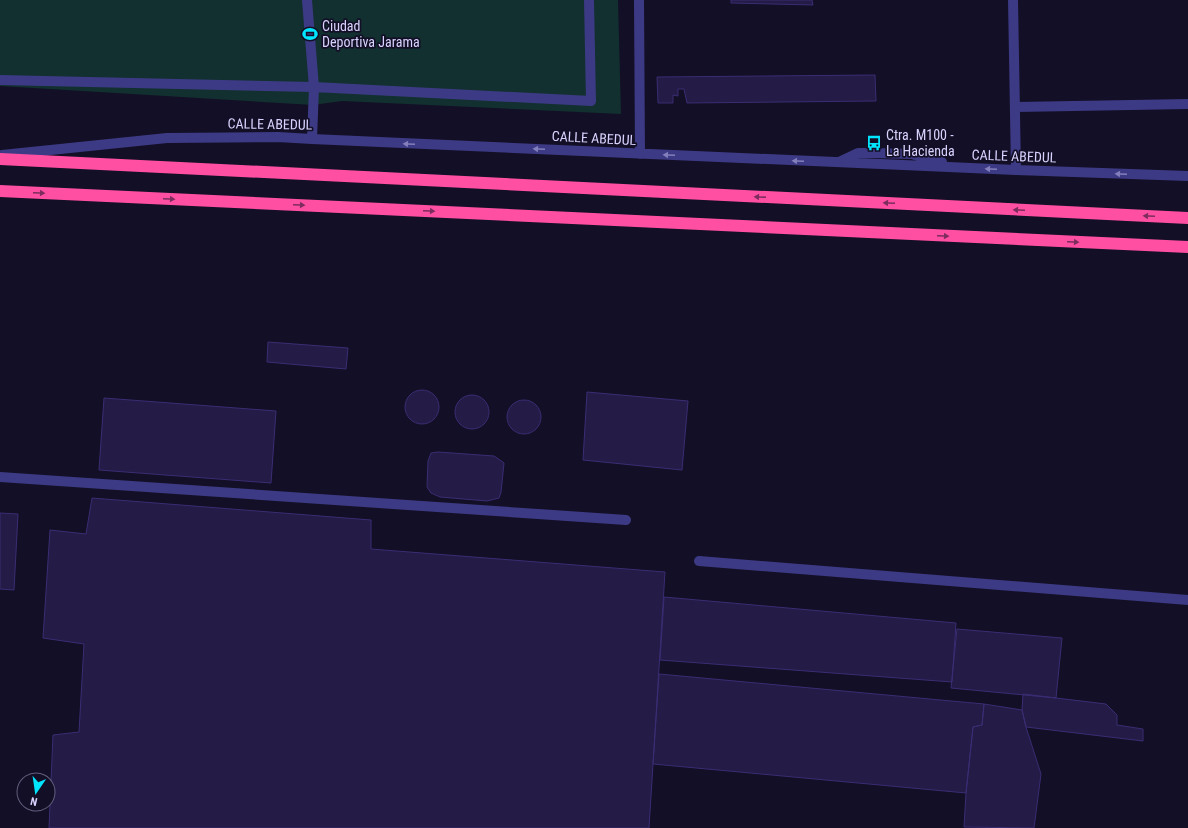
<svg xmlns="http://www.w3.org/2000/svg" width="1188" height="828" font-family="'Roboto Condensed',sans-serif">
  <rect width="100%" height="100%" fill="#130f26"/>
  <path fill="#12302f" d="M0 0H618L621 114 342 101 313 105 0 86Z"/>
  <path fill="#241b47" stroke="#3b2d73" d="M731 0H812L813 5 731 3Z
    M875 75 876 101 687 103 684 89H678V96L673 95V103H658L657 77Z
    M268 342 348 348 346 369 267 362Z
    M405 407a17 17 0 1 1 34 0a17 17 0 1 1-34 0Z
    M587 392 688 401 682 470 583 460Z
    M455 412a17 17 0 1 1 34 0a17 17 0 1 1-34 0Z
    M104 398 276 411 271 483 99 470Z
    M507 417a17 17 0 1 1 34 0a17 17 0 1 1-34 0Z
    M438 452 494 456 500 460 504 463 501 492 499 498 487 501 440 497 431 493 427 487 428 461 431 453Z
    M92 498 371 520V549L665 572 649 828H49L53 735 79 732 84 644 43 638 50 530 86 534Z
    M0 513 18 514 14 590 0 589Z
    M664 597 956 623 952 682 660 660Z
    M957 629 1062 638 1056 698 951 688Z
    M659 674 984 704 982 725 973 727 966 793 653 764Z
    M1023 694 1106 704 1117 715V725L1143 729V741L1026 727 1022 710Z
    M984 704 1022 710 1026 727 1041 774 1034 828 964 827 966 793 973 727 982 725Z"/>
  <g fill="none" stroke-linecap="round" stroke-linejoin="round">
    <path stroke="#3d3a85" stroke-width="10" d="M307 0 314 87 312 139
      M639 0 640 154
      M1013 0 1016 170
      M0 80 314 87 591 101 589 0
      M1015 107 1188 104
      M2 155 167 138 278 137 312 139 1016 170 1188 176
      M839 162 858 153H875L911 154 942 162
      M0 477 626 520
      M699 561 1188 600"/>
    <path stroke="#ff4fa3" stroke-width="12" d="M0 159 1188 218
      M0 191 1188 247"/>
  </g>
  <defs><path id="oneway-solid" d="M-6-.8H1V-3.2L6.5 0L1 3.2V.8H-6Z"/></defs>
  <g fill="#837fbc">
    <use href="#oneway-solid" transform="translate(409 144) rotate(-177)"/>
    <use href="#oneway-solid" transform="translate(539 149) rotate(-177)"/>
    <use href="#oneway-solid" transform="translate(669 155) rotate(-178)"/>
    <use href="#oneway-solid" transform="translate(798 161) rotate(-178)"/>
    <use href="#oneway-solid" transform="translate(991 169) rotate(-177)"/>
    <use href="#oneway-solid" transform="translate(1121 174) rotate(-178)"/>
  </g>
  <g fill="#7d2c5e">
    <use href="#oneway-solid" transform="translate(39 193) rotate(3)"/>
    <use href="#oneway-solid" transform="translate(760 197) rotate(-177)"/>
    <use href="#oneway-solid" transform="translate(169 199) rotate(3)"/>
    <use href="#oneway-solid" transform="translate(889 203) rotate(-177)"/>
    <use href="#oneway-solid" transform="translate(299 205) rotate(3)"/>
    <use href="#oneway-solid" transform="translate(1019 210) rotate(-177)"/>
    <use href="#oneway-solid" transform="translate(429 211) rotate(3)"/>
    <use href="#oneway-solid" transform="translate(1149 216) rotate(-177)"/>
    <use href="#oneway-solid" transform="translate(943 236) rotate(3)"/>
    <use href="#oneway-solid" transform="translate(1073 242) rotate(3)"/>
  </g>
  <defs>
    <g id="stadium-bare" transform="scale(1.2)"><path d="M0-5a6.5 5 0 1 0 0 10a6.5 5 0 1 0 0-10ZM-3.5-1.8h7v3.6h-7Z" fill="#00e5ff" stroke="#130f26" stroke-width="2.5" paint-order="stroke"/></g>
    <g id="bus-bare" transform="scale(1.2)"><path d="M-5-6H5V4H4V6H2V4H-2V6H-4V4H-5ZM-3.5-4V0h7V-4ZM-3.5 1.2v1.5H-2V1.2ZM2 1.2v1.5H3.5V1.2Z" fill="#00e5ff" stroke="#130f26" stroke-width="2.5" paint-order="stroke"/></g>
  </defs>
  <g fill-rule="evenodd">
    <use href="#stadium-bare" x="310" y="34"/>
    <use href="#bus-bare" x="874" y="143"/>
  </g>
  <g text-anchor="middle" stroke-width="3.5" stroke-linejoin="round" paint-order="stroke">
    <g font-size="14" fill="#d9d4ff" stroke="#130f26" text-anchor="start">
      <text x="322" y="31">Ciudad<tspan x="322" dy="16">Deportiva Jarama</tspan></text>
      <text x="886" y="140">Ctra. M100 -<tspan x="886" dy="16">La Hacienda</tspan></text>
    </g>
    <g font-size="14" fill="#d9d4ff" stroke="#130f26">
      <text transform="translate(270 124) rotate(1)" y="5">CALLE ABEDUL</text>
      <text transform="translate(594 138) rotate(3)" y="5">CALLE ABEDUL</text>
      <text transform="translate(1014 156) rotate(2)" y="5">CALLE ABEDUL</text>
    </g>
  </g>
  <g transform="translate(36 792) rotate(193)"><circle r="19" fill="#130f26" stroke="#625e7d"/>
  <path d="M0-3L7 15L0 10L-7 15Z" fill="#00e5ff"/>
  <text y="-6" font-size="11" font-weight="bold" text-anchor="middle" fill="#d9d4ff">N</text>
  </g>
</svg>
